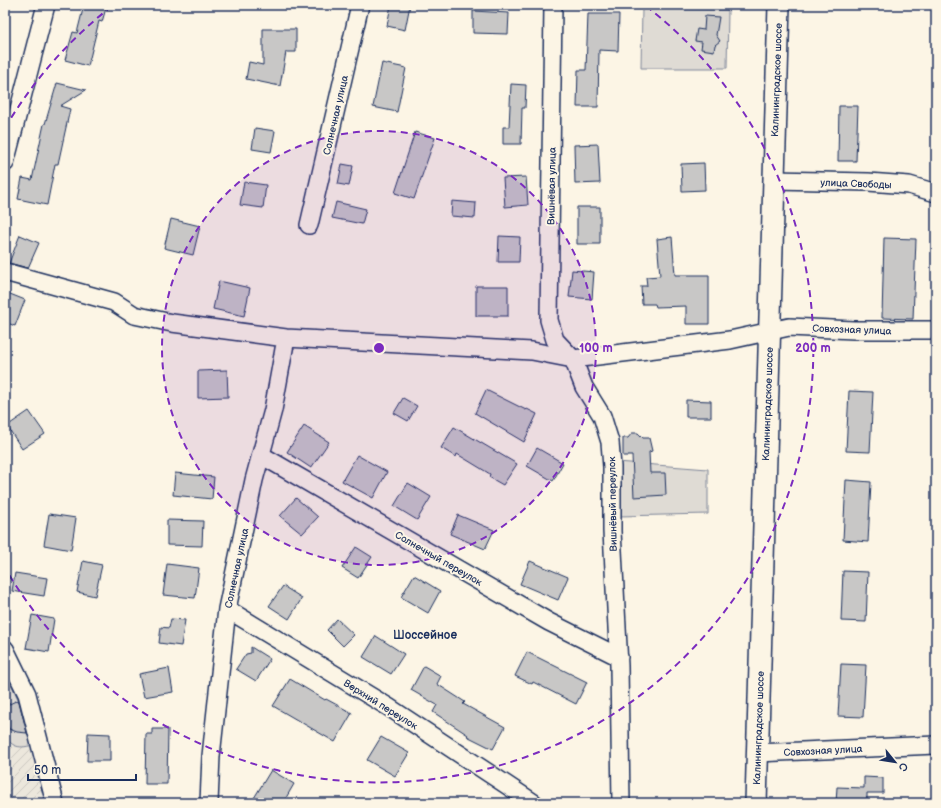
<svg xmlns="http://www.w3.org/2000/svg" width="941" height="808" font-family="'Balsamiq Sans',sans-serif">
  <defs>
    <pattern id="industrial-furrows" width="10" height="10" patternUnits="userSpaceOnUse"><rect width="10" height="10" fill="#ece7dc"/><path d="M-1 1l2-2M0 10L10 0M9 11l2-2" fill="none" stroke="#cac6bf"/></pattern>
  </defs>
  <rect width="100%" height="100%" fill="#fcf5e5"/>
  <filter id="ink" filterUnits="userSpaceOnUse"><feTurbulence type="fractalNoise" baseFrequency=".025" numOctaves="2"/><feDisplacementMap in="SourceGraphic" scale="8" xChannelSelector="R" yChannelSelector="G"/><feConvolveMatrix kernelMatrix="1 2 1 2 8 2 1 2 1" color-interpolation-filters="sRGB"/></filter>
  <g filter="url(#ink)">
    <path fill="url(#industrial-furrows)" d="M5 735 9 742 41 743 52 803H5Z"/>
    <path fill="#dfdbd4" stroke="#7d8599" d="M642 8 728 10 727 68H641Z
      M617 462 708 469V514L619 516Z
      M5 671 18 699 25 698 41 743C25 747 14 752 5 735Z"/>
    <path fill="#c8c7c6" stroke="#1b2f5e" d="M84 5H97L106 8 102 22 99 21 88 66 65 60 73 32 77 33Z
      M391 5H410L405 30 387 26Z
      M473 11 509 13 508 34 473 33Z
      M588 14H619L618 51 599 50 598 107H577L578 70H586Z
      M705 16 719 17 716 35 720 41 715 45 714 51 701 49 702 42 695 41 697 29 704 30Z
      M263 29H296V52H286L280 86 246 79 249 62 263 65Z
      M382 63 406 68 397 112 373 107Z
      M57 83 86 90 60 106 70 109 58 164H55L47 205 18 199 22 178 32 180 44 124H45Z
      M511 84 526 85 525 108H522L521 144H503V127H509Z
      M839 106H858L856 161H838Z
      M255 128 275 131 271 152 252 149Z
      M415 132 435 138 414 199 395 193Z
      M598 144 600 183 575 184 574 145Z
      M704 163 705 190 682 191 681 164Z
      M342 164 353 166 349 186 338 184Z
      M526 177 528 205 505 207 503 178Z
      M244 182 266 185 263 208 240 205Z
      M452 201 476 203 475 218 451 216Z
      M336 202 366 209 362 224 332 218Z
      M577 207H600V244H577Z
      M171 219 200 226 193 255 164 248Z
      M20 235 39 243 28 268 9 263Z
      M499 236 520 237 519 262H498Z
      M672 237 675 275H709V324H686V306L656 307 655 304H642L641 286H647L646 277 660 276 657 239Z
      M884 238 916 239 913 319 882 318Z
      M572 270 594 272 592 299 569 297Z
      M219 281 250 288 244 316 213 309Z
      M476 286H508V316H476Z
      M5 292 25 300 15 326 5 322Z
      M227 370 228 397 198 398V371Z
      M486 390 526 410 527 409 537 414 524 442 475 413Z
      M849 391 873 392 870 452 846 451Z
      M403 398 417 406 408 421 394 413Z
      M686 400 711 401V417H686Z
      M29 411 45 434 22 449 7 426Z
      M304 426 329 442 311 468 287 452Z
      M454 427 517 464 503 485 489 477 490 474 467 460 457 454 456 457 441 448Z
      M632 433H638L643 438H649L652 451 649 452 650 473H665L666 495 634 497 632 456H623V438H628Z
      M537 448 563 463 553 481 527 466Z
      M357 455 387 472 373 498 342 481Z
      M175 473 214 477 212 499 173 495Z
      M846 480 871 482 868 542 843 540Z
      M408 483 431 497 417 520 394 506Z
      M296 498 318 517 302 534 280 516Z
      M49 514 76 518 71 550 44 545Z
      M458 515 494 530 485 549 450 534Z
      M167 520 203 521 202 546 167 545Z
      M356 547 372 557 358 578 342 568Z
      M83 561 102 565 95 596 77 592Z
      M530 561 568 577 558 600 520 584Z
      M167 564 199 568 195 598 163 595Z
      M843 571 868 572 866 622 841 621Z
      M15 573 47 578 44 596 12 591Z
      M414 575 440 591 428 613 401 597Z
      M283 586 302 598 289 619 269 606Z
      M32 615 54 619 49 652 26 648Z
      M171 619 185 620 181 646 159 643 161 627 169 628Z
      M337 619 354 635 343 646 327 630Z
      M376 636 404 654 391 674 363 657Z
      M251 647 270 659 256 681 236 669 246 654 251 653Z
      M527 652 587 682 576 704 533 682 532 684 515 676Z
      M841 664 866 665 863 717 838 716Z
      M424 666 441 676 437 684 465 702 463 704 505 727 493 749 467 736 468 735 433 712 437 705 411 690Z
      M169 668 173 692 144 697 139 674Z
      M290 679 325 700 326 699 352 713 335 742 273 706Z
      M18 700 19 702 27 733 17 732 9 729 5 720V706Z
      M152 729H168L167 784H145L146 734H152Z
      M88 733 110 734V761H87Z
      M381 737 409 753 395 776 367 760Z
      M271 770 294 784 283 803H251Z
      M864 777 883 778V793H867V803H836L837 787 864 788Z"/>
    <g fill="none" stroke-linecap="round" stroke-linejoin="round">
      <g stroke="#1b2f5e" stroke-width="20">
        <path id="minor" d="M553 5 549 320 555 340 573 359 584 387 602 416 610 442 612 467V531L619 666 621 803
          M5 163 46 5
          M774 180 868 182 909 185 936 193
          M309 225 360 5
          M5 272 114 302 134 315 172 323 286 338 532 351 573 359 730 340 789 327 854 330H936
          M261 455 549 622 619 657
          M227 609 390 708 534 803
          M5 649 27 694 55 803
          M757 753 936 745
          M209 803 211 756 227 609 254 480 273 410 286 338"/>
      </g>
      <g stroke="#1b2f5e" stroke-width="24">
        <path id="major" d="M756 803 779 5"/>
      </g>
      <use href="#minor" stroke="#fcf5e5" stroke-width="17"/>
      <use href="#major" stroke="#fcf5e5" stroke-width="21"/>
    </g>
  </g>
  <circle cx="379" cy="348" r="217" fill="#7b2cbf" fill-opacity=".12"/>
  <g fill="none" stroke="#7b2cbf" stroke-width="2" stroke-dasharray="7 5">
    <circle cx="379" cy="348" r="217"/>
    <path d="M5 128A434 434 0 0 1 112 6M646 6A434 434 0 1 1 5 568"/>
  </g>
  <g text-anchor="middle" stroke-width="4" stroke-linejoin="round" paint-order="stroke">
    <g font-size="10" fill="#1b2f5e" stroke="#fcf5e5">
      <text transform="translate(776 80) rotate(-88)" y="4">Калининградское шоссе</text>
      <text transform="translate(335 115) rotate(-77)" y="4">Солнечная улица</text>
      <text transform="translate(856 183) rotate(2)" y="4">улица Свободы</text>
      <text transform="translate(551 186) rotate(-89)" y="4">Вишнёвая улица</text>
      <text transform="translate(852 329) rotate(2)" y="4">Совхозная улица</text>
      <text transform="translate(767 404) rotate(-88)" y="4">Калининградское шоссе</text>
      <text transform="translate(612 504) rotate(-91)" y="4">Вишнёвый переулок</text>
      <text transform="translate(439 558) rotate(30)" y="4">Солнечный переулок</text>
      <text transform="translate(236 568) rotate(-78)" y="4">Солнечная улица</text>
      <text transform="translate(381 704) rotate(32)" y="4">Верхний переулок</text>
      <text transform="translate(758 728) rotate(-88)" y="4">Калининградское шоссе</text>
      <text transform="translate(823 750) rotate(-3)" y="4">Совхозная улица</text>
    </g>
    <g font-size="12" font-weight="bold" fill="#1b2f5e" stroke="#fcf5e5">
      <text x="425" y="639">Шоссейное</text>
    </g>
  </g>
  <circle cx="379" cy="348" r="6" fill="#7b2cbf" stroke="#fcf5e5" stroke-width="2"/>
  <g font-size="12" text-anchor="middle" font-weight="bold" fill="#7b2cbf" stroke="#fcf5e5" stroke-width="4" stroke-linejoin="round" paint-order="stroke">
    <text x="596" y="352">100 m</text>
    <text x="813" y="352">200 m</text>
  </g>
  <rect width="941" height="808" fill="none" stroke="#fcf5e5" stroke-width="20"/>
  <rect x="10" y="10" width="921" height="788" fill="none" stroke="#1b2f5e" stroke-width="1.5" filter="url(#ink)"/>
  <g transform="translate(895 762) rotate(120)" stroke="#fcf5e5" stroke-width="3" paint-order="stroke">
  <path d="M0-3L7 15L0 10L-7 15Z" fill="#1b2f5e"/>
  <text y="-6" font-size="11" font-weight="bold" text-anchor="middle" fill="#1b2f5e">С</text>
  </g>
  <path d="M28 774v6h108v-6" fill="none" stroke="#1b2f5e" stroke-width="2"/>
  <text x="34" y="774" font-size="12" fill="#1b2f5e" stroke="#fcf5e5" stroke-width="3" paint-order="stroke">50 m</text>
</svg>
